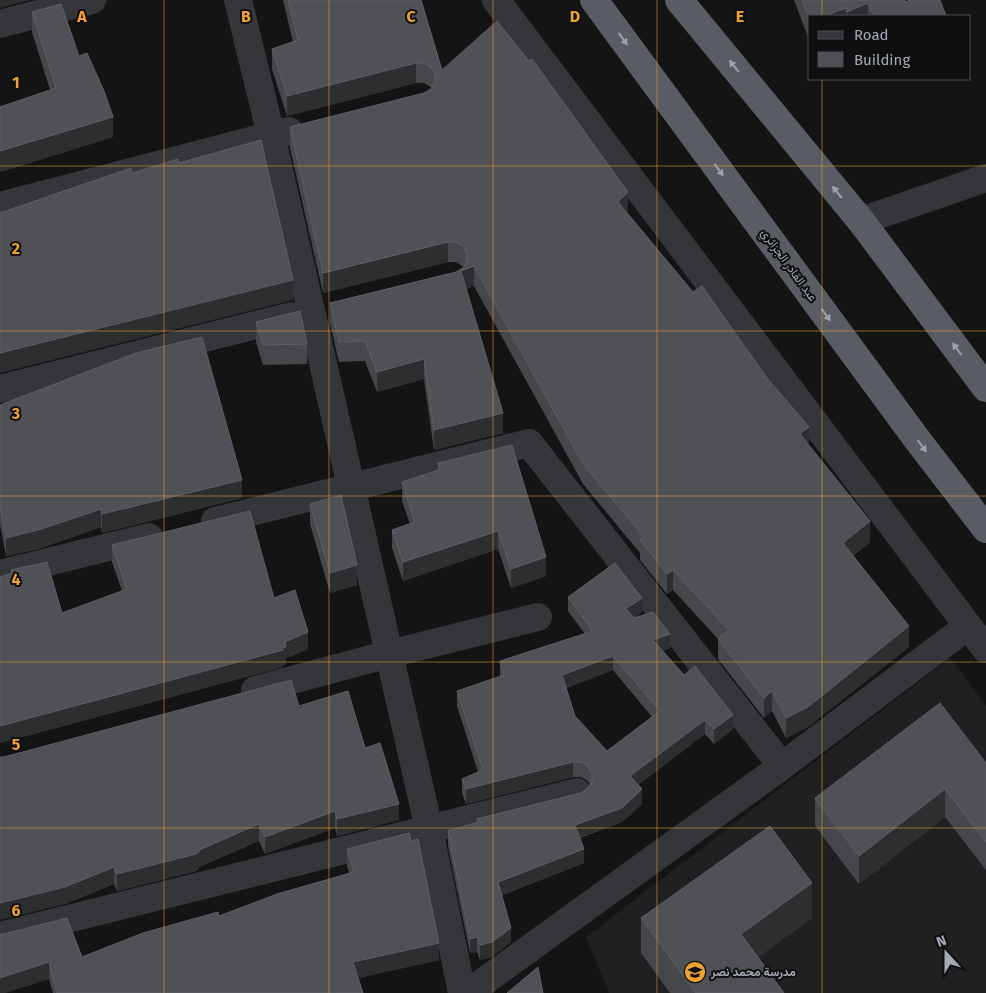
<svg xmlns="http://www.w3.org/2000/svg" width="986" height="993" font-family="'Fira Sans',Vazirmatn,sans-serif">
  <rect width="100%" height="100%" fill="#141415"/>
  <path fill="#202022" d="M950 658 986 706V993H609L586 937Z"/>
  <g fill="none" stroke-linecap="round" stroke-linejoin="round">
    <path stroke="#35363a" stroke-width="28" d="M238 0 271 135 429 829 462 993
      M496 0 968 626
      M0 24 92 0
      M0 206 289 131
      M861 221 986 178
      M0 389 292 316
      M215 521 529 443 782 766
      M0 574 149 537
      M255 690 389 654 538 617
      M0 936 577 792
      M468 993 782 766 968 626 986 649"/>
    <path stroke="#595c62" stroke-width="28" d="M594 0 916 438 986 529
      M679 0 861 221 986 388"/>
  </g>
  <path fill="#45474a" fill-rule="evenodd" d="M283 0H421L442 70 628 213H627L809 446 870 542 853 556 909 647 808 727 786 738 772 711 764 718 718 659V639L673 590 667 594 640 560V553L583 484 474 286 466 289 503 433 434 450 424 379 377 392 365 361 339 362 330 323V303L456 272 464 267 456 262H448L323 293 290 148V127L424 93 432 88 431 87 424 83H416L287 116 272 69V49L293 42Z
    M794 0H905V2L946 16H810V42Z
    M32 12 79 56 113 137 0 172V106V107L50 90 32 32Z
    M256 322 307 344V364L263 365 256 342Z
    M0 405 242 498 102 533 101 527 38 549 6 556 0 524Z
    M438 463 546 576 511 588 498 549 403 581 392 548V530L410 524 402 501V482L438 470Z
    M310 504 357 585 330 593 310 524Z
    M112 545 274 598 308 649 286 658V664L283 665V667L0 743 11 570 62 613 122 591 112 562Z
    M568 597 642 612 634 618 670 648 663 651 733 729 714 744 705 734 638 785 642 804 622 822 580 838 584 863 502 895 511 942 492 957 480 960 477 952 470 953 448 846V831L477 822V819L581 793 588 788 590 785 588 781 581 777H573L466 804 462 793V779L478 772 457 706V691L500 677V661L585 634 568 611ZM613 670 652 717 607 751 575 716 566 688Z
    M299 706 365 748 399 820 337 836 335 828 265 854 259 841 199 867V869L196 871 117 891 114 884 65 904 4 757Z
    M986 763V870L945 817 859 884 815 826V798Z
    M347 849 439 960 358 978 363 993H53L49 979 0 934 82 957 219 916 349 873 347 866Z
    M641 918H812L758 957 784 993H670L641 953Z"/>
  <path fill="#2d2e30" d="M0 0H30L0 8Z
    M868 3V16H847V12Z
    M846 8V16H824Z
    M416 63V83L287 116V96Z
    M113 117V137L0 172V151Z
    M628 192V213L618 223V202Z
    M448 242V262L323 293V273Z
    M474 266V286L461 292V271Z
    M293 280V300L0 373V353Z
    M424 359V379L377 392V372Z
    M503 413V433L434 450V430Z
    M809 427V447L800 434Z
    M242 480V498L102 533V514Z
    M101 509V527L38 549 6 556V538Z
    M870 521V542L843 564V543Z
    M498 531V549L403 581V562Z
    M546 557V576L511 588V569Z
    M357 565V585L330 593V573Z
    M673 570V590L667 594V574Z
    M642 598V612L626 623V609Z
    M909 626V647L808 727 786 738V718Z
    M308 632V649L286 658V664L283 665V667L0 743V726L285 642Z
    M670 634V648L653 655V640Z
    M613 656V670L562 690V675Z
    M772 691V711L764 718V698Z
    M733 715V729L714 744V729Z
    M705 720V734L630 791V776Z
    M573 762V777L466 804V789Z
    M642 789V804L622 822 575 839V825Z
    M945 789V817L859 884V856Z
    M399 804V820L337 836V819Z
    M335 811V828L265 854V837Z
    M259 824V841L199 867V869L196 871 117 891V874L199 850Z
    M584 849V863L498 896V882Z
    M114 867V884L65 904 0 920V903Z
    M812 883V918L741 969V934Z
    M511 928V942L492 957 480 960V945Z
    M477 937V952L470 953V939Z
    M439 943V960L353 979V962Z
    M49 962V979L6 993H0V978Z"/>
  <path fill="#505156" stroke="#5d5f65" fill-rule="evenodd" d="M288 0H421L442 70 497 21 529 61 532 59 628 192 618 202 693 292 702 286 767 378 809 427 800 434 870 521 843 543 909 626 808 707 786 718 772 691 764 698 718 639 729 630 673 570 667 574 640 540 644 537 583 464 474 266 461 271 503 413 434 430 424 359 377 372 365 341 339 342 330 303 456 272 463 268 467 261V254L463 246 456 242H448L323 273 290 127 424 93 431 89 435 82V74L431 67 424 63H416L287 96 272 49 298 40Z
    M802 0H905V2L910 0H940L946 16H874L868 3 847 12 846 8 824 16H810V20Z
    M61 4 79 56 87 53 104 91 113 117 0 151V106V107L56 88 32 12Z
    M261 140 293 280 0 353V213L131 168 132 173 178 159 179 163Z
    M300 311 307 344 263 345 256 322Z
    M202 337 242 480 102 514 101 509 38 530 6 538 0 505V405L136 353Z
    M512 445 546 557 511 569 498 531 403 562 392 530 415 522 402 482 439 470 438 463Z
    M341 495 357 565 330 573 310 504Z
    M250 511 274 598 295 590 308 632 285 642 286 647 282 648 283 650 0 726V577L12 573 11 570 47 562 62 613 127 589 112 545Z
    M615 563 642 598 626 609 634 618 653 612 670 634 653 640 684 675 695 666 733 715 714 729 705 720 630 776 642 789 622 808 575 825 584 849 498 882 511 928 492 942 480 945 477 937 470 939 448 831 478 822 477 819 581 793 588 788 592 782V774L588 766 581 762H573L466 789 462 779 483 770 457 691 504 675 500 661 593 631 568 597ZM613 656 660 711 607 751 575 716 562 675Z
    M291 680 299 706 348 691 365 748 380 743 399 804 337 819 335 811 265 837 259 824 199 850V852L196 854 117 874 114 867 65 887 0 903V757H4Z
    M940 703 986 763V842L945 789 859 856 815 798Z
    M770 826 812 883 741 934 784 993H696L641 918Z
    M409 833 411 841 418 839 439 943 353 962 363 993H57L49 962 0 978V934H4L67 918 82 957 143 933 218 912 219 916 277 894 354 872 347 849Z
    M538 967 543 993H507Z"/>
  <defs><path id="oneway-solid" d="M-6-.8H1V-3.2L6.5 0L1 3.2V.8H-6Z" transform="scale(1.25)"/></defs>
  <g fill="#9da3ae">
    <use href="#oneway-solid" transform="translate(623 39) rotate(54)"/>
    <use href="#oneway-solid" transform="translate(734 66) rotate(-129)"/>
    <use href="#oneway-solid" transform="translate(719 170) rotate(54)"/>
    <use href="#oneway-solid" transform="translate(837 192) rotate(-129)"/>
    <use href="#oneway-solid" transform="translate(826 315) rotate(54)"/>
    <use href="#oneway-solid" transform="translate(957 349) rotate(-127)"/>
    <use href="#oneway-solid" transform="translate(922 446) rotate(53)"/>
  </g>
  <path fill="none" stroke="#f0a231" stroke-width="1" stroke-opacity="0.55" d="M164 0V993M329 0V993M493 0V993M657 0V993M822 0V16M822 79V993M0 166H986M0 331H986M0 496H986M0 662H986M0 828H986"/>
  <defs>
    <g id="school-disc" transform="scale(1.125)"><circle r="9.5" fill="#f0a231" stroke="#0f0f10"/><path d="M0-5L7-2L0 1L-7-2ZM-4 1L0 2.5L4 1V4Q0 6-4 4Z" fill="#111"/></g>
  </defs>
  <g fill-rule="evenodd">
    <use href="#school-disc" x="695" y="972"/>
  </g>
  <g text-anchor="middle" stroke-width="4" stroke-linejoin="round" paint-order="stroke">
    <g font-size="12" fill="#a5abb6" stroke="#0f0f10">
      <text transform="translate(789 265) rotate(54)" y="4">عبد القادر الجزائري</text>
    </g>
    <g font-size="12" font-weight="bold" fill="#a5abb6" stroke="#0f0f10" text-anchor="start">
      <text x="711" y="976">مدرسة محمد نصر</text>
    </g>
  </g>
  <g font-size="16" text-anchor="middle" font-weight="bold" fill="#f0a231" stroke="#0f0f10" stroke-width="4" stroke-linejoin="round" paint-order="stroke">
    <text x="82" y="22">A</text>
    <text x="246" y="22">B</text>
    <text x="411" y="22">C</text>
    <text x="575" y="22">D</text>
    <text x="740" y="22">E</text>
    <text x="16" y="88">1</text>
    <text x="16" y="254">2</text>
    <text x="16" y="419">3</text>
    <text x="16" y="585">4</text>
    <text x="16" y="750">5</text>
    <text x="16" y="916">6</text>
  </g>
  <rect x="808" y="15" width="162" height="65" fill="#0f0f10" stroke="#4b4d52"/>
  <rect x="818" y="31" width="25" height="8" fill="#35363a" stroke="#4b4d52"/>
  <text x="854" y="40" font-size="15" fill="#a5abb6">Road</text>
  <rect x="818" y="52" width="25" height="15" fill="#505156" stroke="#4b4d52"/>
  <text x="854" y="65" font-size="15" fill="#a5abb6">Building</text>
  <g transform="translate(946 953) rotate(339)" stroke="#0f0f10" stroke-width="4" paint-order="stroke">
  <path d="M0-4L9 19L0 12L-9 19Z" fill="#a5abb6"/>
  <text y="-8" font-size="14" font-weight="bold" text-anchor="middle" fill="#a5abb6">N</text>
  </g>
</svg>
